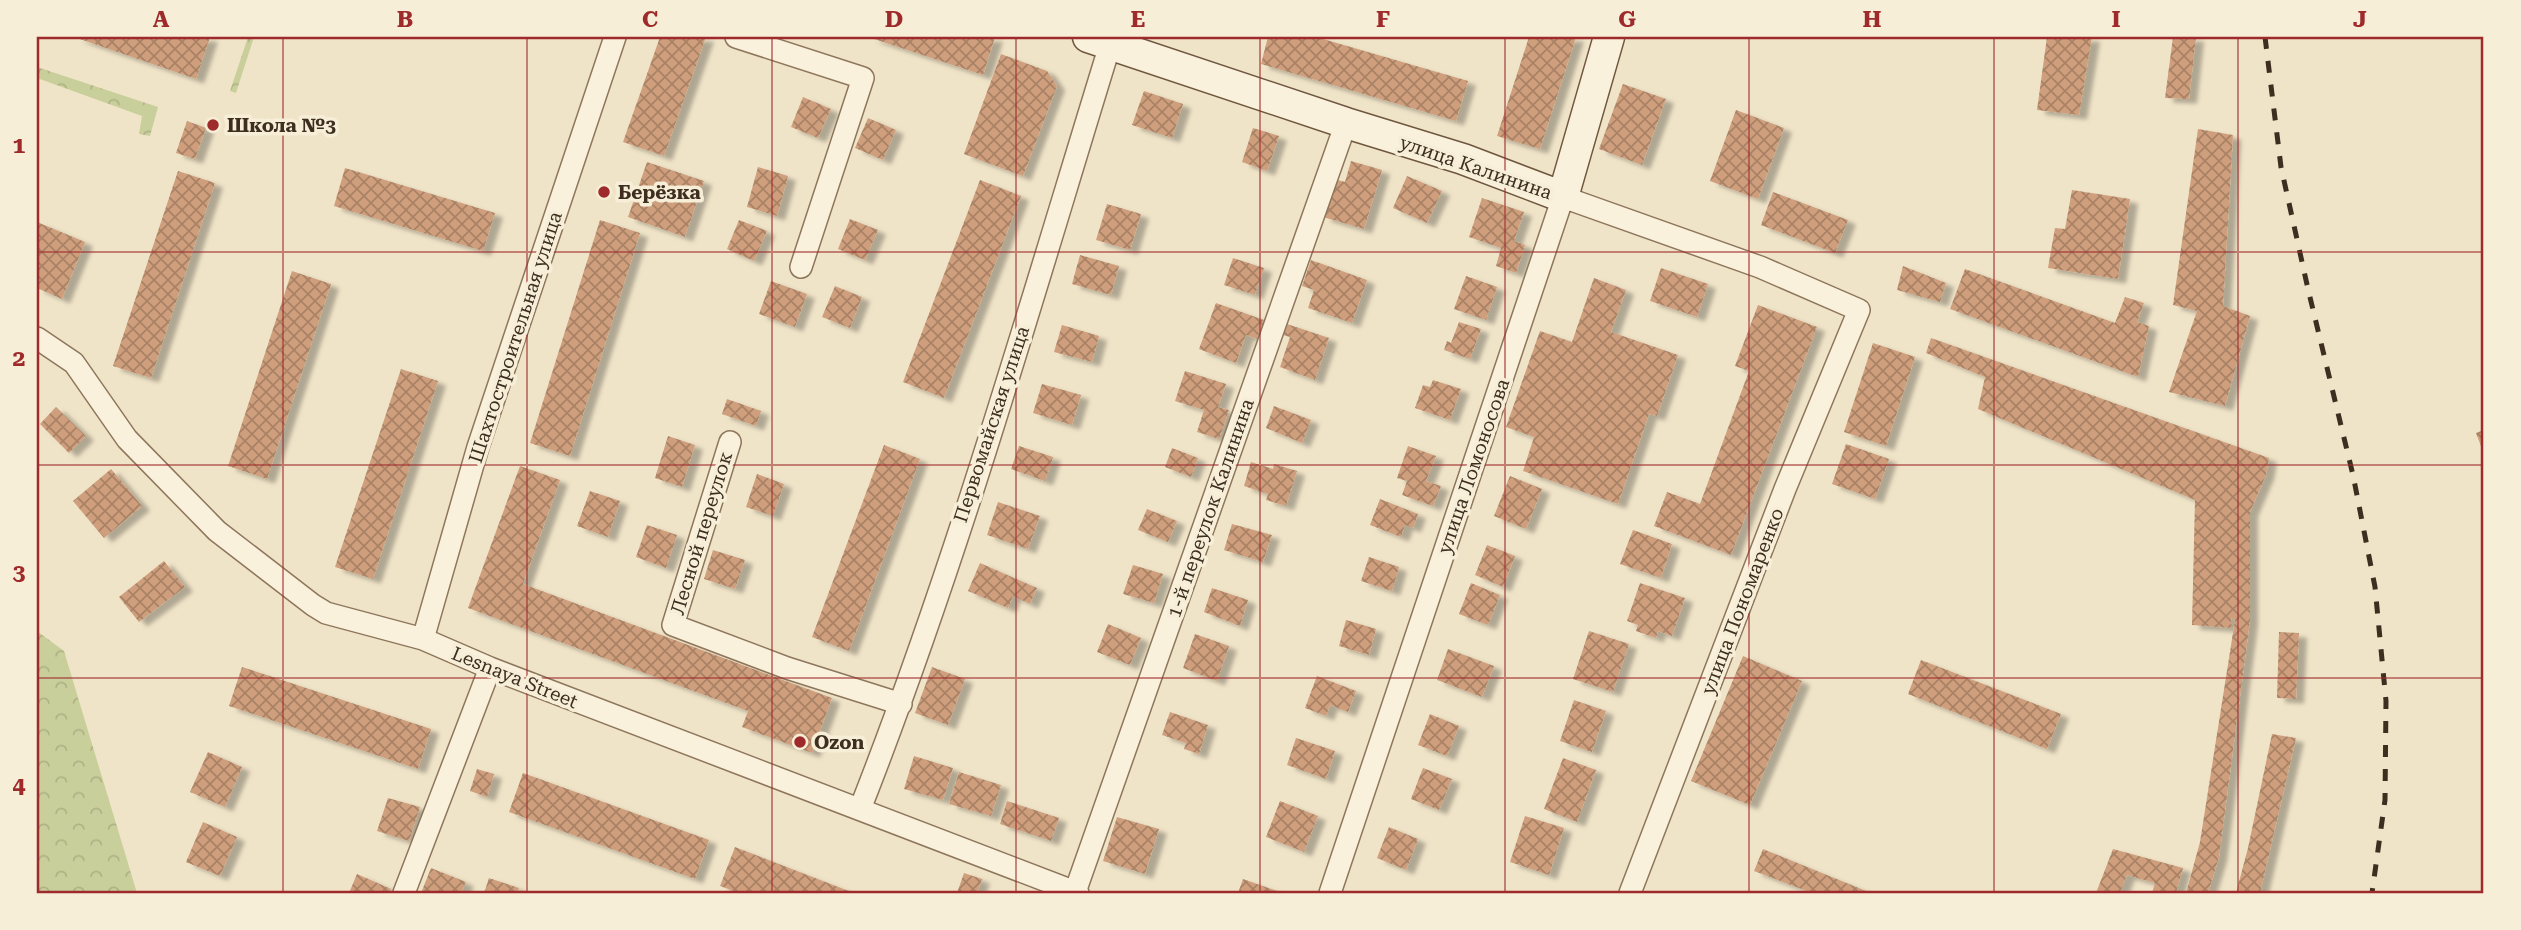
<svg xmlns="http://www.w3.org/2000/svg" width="2521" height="930" font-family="'Roboto Serif',serif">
  <defs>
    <pattern id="forest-crowns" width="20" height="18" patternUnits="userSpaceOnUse" patternTransform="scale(1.75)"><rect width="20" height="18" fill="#c9cf9b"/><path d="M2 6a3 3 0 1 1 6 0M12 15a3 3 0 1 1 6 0" fill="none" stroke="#aeb285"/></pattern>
    <pattern id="building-cross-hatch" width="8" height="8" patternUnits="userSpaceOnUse" patternTransform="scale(1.75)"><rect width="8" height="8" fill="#cf9f7d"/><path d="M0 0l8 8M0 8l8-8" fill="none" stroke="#a98266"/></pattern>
    <filter id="shadow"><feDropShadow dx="8" dy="4.5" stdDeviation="2" flood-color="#0004"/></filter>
  </defs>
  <rect width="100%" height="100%" fill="#f0e4c8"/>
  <path fill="url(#forest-crowns)" d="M248 37H254L236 93 230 91Z
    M37 67 158 107 150 136 139 134 142 116 37 78Z
    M37 631 64 651 137 893H37Z"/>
  <path fill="url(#building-cross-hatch)" filter="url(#shadow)" d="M74 37H210L196 79Z
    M660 37H706L664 156 623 142Z
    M868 37H995L983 75Z
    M1268 37H1316L1468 81 1456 121 1261 64Z
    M1529 37H1576L1540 149 1497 136Z
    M2047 37H2092L2079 115 2037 110Z
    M2173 37H2196L2189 99 2165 98Z
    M1001 54 1047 71 1057 86 1023 176 964 154Z
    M1623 84 1666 99 1642 165 1599 149Z
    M1144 91 1183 104 1172 138 1132 125Z
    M803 97 831 109 818 138 791 127Z
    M1736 110 1784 128 1758 199 1710 181Z
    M868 118 896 130 883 160 855 148Z
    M187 121 206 128 195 159 176 153Z
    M1253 128 1279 136 1267 171 1242 162Z
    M2198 129 2233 135 2223 306 2250 316 2225 406 2169 392 2197 311 2173 305Z
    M1351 161 1382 170 1364 229 1323 217 1334 179 1345 182Z
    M647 162 704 181 685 237 628 217Z
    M758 167 788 176 777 216 747 207Z
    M345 168 495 213 483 251 334 206Z
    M178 171 215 183 151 378 113 366Z
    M1407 176 1442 191 1427 223 1393 208Z
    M980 180 1021 196 944 398 903 382Z
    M2072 190 2130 199 2118 279 2048 268 2055 228 2065 229Z
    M1773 192 1848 220 1835 253 1761 225Z
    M1482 198 1524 212 1514 241 1525 245 1516 273 1496 266 1501 248 1469 237Z
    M1107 204 1141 214 1130 250 1096 240Z
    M850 219 878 230 865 260 838 249Z
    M600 220 640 233 570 456 530 443Z
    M739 220 767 231 754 261 727 249Z
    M37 222 85 242 62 299 37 288Z
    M1080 255 1119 266 1111 295 1072 284Z
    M1233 258 1264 268 1255 295 1224 285Z
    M1311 260 1367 280 1352 323 1308 308 1314 290 1302 286Z
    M1903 266 1946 283 1940 302 1897 290Z
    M1661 268 1708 284 1697 317 1650 301Z
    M1965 269 2115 323 2125 297 2144 303 2137 322 2149 326 2138 377 1950 309Z
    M292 271 331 284 267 479 228 466Z
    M1466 276 1497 287 1486 320 1454 309Z
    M1594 278 1626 290 1611 332 1678 355 1657 416 1649 414 1618 504 1523 471 1534 437 1506 427 1540 331 1572 342Z
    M771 281 807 294 795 327 759 314Z
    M835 286 862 297 850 328 822 317Z
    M1216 303 1264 320 1257 339 1246 335 1236 363 1199 349Z
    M1758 305 1817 327 1731 555 1654 526 1667 492 1700 504 1749 371 1735 366Z
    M1459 322 1481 329 1470 359 1444 350 1447 341 1451 343Z
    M1287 324 1329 338 1315 380 1280 367 1290 337 1283 335Z
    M1062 325 1099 336 1092 362 1054 352Z
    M1931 338 2269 458 2266 475 2250 512V620L2219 857 2208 893H2186L2200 842 2235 620 2231 618 2232 628 2192 625 2195 500 1978 409 1985 377 1926 353Z
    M1873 343 1915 357 1886 446 1844 432Z
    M401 369 438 381 373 579 335 567Z
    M1185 371 1226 384 1218 407 1229 410 1219 439 1197 432 1204 410 1175 401Z
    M1433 380 1461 389 1450 420 1415 408 1423 385 1430 387Z
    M1042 384 1081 395 1072 425 1033 413Z
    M727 399 761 411 756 426 722 414Z
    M1274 406 1311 420 1302 443 1266 428Z
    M56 407 86 436 69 453 40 424Z
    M2484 430V454L2476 433Z
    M668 436 695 445 682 487 655 478Z
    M1846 444 1889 459 1875 499 1832 484Z
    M884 445 920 459 849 651 812 637Z
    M1019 446 1053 457 1045 481 1011 469Z
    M1408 446 1436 456 1426 481 1441 486 1433 506 1402 495 1407 481 1397 478Z
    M1172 448 1198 458 1191 477 1165 467Z
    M1251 462 1273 469 1274 464 1297 471 1286 506 1266 500 1268 494 1244 486Z
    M520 466 560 480 523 584 832 698 812 753 742 727 748 711 468 608Z
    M111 469 142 506 104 538 73 501Z
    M757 474 784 484 773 516 746 507Z
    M1510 476 1542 489 1526 529 1494 516Z
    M590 491 620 501 608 537 577 526Z
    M1380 499 1418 514 1413 528 1405 525 1401 537 1370 525Z
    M998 502 1040 516 1028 549 987 535Z
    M1147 509 1177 521 1168 542 1138 530Z
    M1232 524 1272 535 1263 562 1224 550Z
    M647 525 677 535 666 568 636 557Z
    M1633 530 1672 544 1661 578 1620 564Z
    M1487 545 1515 556 1503 587 1475 575Z
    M713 550 745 560 735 589 704 579Z
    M1369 557 1399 567 1392 591 1361 581Z
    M164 561 185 587 139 622 119 597Z
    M980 563 1037 588 1030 604 1013 596 1008 608 968 591Z
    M1133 565 1163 574 1154 603 1123 594Z
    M1471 583 1500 595 1488 625 1459 614Z
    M1640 583 1685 598 1672 636 1658 631 1656 638 1636 631 1638 625 1627 621Z
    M1212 588 1248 600 1240 626 1204 612Z
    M1346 620 1376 629 1369 655 1339 646Z
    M1108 624 1141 638 1130 665 1097 652Z
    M1589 631 1629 644 1613 692 1573 679Z
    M2279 632 2299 633 2296 699 2277 698Z
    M1195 634 1229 646 1217 681 1183 668Z
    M1448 649 1494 666 1482 697 1437 680Z
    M1743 656 1802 681 1750 805 1691 781Z
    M1921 660 2061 714 2047 749 1908 694Z
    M242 667 431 729 418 769 229 706Z
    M932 667 965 679 948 725 915 713Z
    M1317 676 1356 691 1348 712 1330 705 1326 716 1305 708Z
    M1574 700 1606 711 1592 752 1560 741Z
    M1170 712 1208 725 1199 754 1184 749 1186 743 1162 735Z
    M1430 714 1459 726 1447 756 1418 745Z
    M2272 734 2296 738 2260 893H2236L2248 848Z
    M1296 738 1335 751 1326 779 1287 765Z
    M208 752 242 767 225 807 190 792Z
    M914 756 953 768 943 800 904 789Z
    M1563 758 1596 770 1577 822 1544 809Z
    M1423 768 1452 779 1439 810 1411 799Z
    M477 769 494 774 487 797 470 791Z
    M959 772 1001 785 991 816 949 804Z
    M523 773 709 840 695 879 509 812Z
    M388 798 420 807 409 841 377 831Z
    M1007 801 1059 818 1051 841 1000 824Z
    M1280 801 1318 816 1304 852 1266 837Z
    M1525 816 1564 828 1549 875 1510 862Z
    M1117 817 1159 829 1145 874 1103 861Z
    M203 822 237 837 220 876 186 862Z
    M1389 827 1418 839 1406 870 1377 858Z
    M735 847 854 893H739L720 886Z
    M1763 849 1871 893H1812L1754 871Z
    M2113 849 2183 868 2176 893H2152L2155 883 2127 875 2120 893H2096Z
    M431 868 466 882 461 893H421Z
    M964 873 982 879 977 893H957Z
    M357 874 391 889 389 893H349Z
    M489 878 519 888 517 893H484Z
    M1243 879 1283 893H1238Z"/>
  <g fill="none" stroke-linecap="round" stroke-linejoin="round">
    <g stroke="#8d765c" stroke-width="24">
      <path id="street" d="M736 37 863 78 801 267
        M37 338 74 363 127 439 217 531 313 605 326 613 423 639 490 668 1078 893
        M730 442 673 625 787 668 901 704
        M423 639 478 447 615 37
        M860 809C958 560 1031 301 1110 45
        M1075 892 1346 123
        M404 893 490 668
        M1330 893 1563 197 1760 267 1859 310 1785 489 1630 893"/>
    </g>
    <g stroke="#6f573f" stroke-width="33">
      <path id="secondary" d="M1088 37 1346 123 1463 159 1563 197 1609 37"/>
    </g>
    <use href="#street" stroke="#faf1dc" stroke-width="21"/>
    <use href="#secondary" stroke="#faf1dc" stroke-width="30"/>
    <path stroke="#3d2e20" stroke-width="5" stroke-dasharray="12 12" stroke-linecap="butt" d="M2265 37 2281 167 2308 289 2353 475 2375 587 2386 701 2385 800 2372 893"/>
  </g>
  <path fill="none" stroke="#9e2a2b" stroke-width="2" stroke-opacity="0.55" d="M283 37V893M527 37V893M772 37V893M1016 37V893M1260 37V893M1505 37V893M1749 37V893M1994 37V893M2238 37V893M37 252H2484M37 465H2484M37 678H2484"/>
  <g fill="#9e2a2b" stroke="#f7eed8" stroke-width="2.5">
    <circle cx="213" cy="125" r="7"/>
    <circle cx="604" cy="192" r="7"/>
    <circle cx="800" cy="742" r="7"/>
  </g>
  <g text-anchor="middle" stroke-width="7" stroke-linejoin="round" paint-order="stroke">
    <g font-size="19" font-weight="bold" fill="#3d2e20" stroke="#f7eed8" text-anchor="start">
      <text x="227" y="132">Школа №3</text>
      <text x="618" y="199">Берёзка</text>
      <text x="814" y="749">Ozon</text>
    </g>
    <g font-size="19" fill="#3d2e20" stroke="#f7eed8">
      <text transform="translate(1476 167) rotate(19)" y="7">улица Калинина</text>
      <text transform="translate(515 337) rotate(-72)" y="7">Шахтостроительная улица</text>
      <text transform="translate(991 424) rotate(-72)" y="7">Первомайская улица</text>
      <text transform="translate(1473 466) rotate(-71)" y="7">улица Ломоносова</text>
      <text transform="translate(1210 508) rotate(-71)" y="7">1-й переулок Калинина</text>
      <text transform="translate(701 533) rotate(-73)" y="7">Лесной переулок</text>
      <text transform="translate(1742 601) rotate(-69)" y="7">улица Пономаренко</text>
      <text transform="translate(515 677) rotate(22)" y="7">Lesnaya Street</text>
    </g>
  </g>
  <rect width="2521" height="930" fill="none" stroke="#f7eed8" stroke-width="77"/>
  <rect x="38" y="38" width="2444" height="854" fill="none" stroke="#9e2a2b" stroke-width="2.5"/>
  <g font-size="23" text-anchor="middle" font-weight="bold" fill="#9e2a2b">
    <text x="161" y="27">A</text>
    <text x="405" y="27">B</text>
    <text x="650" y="27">C</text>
    <text x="894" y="27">D</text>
    <text x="1138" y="27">E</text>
    <text x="1383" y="27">F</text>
    <text x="1627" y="27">G</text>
    <text x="1872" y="27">H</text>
    <text x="2116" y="27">I</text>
    <text x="2360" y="27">J</text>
    <text x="19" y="153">1</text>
    <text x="19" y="366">2</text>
    <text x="19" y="580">3</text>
    <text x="19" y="793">4</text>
  </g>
</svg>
